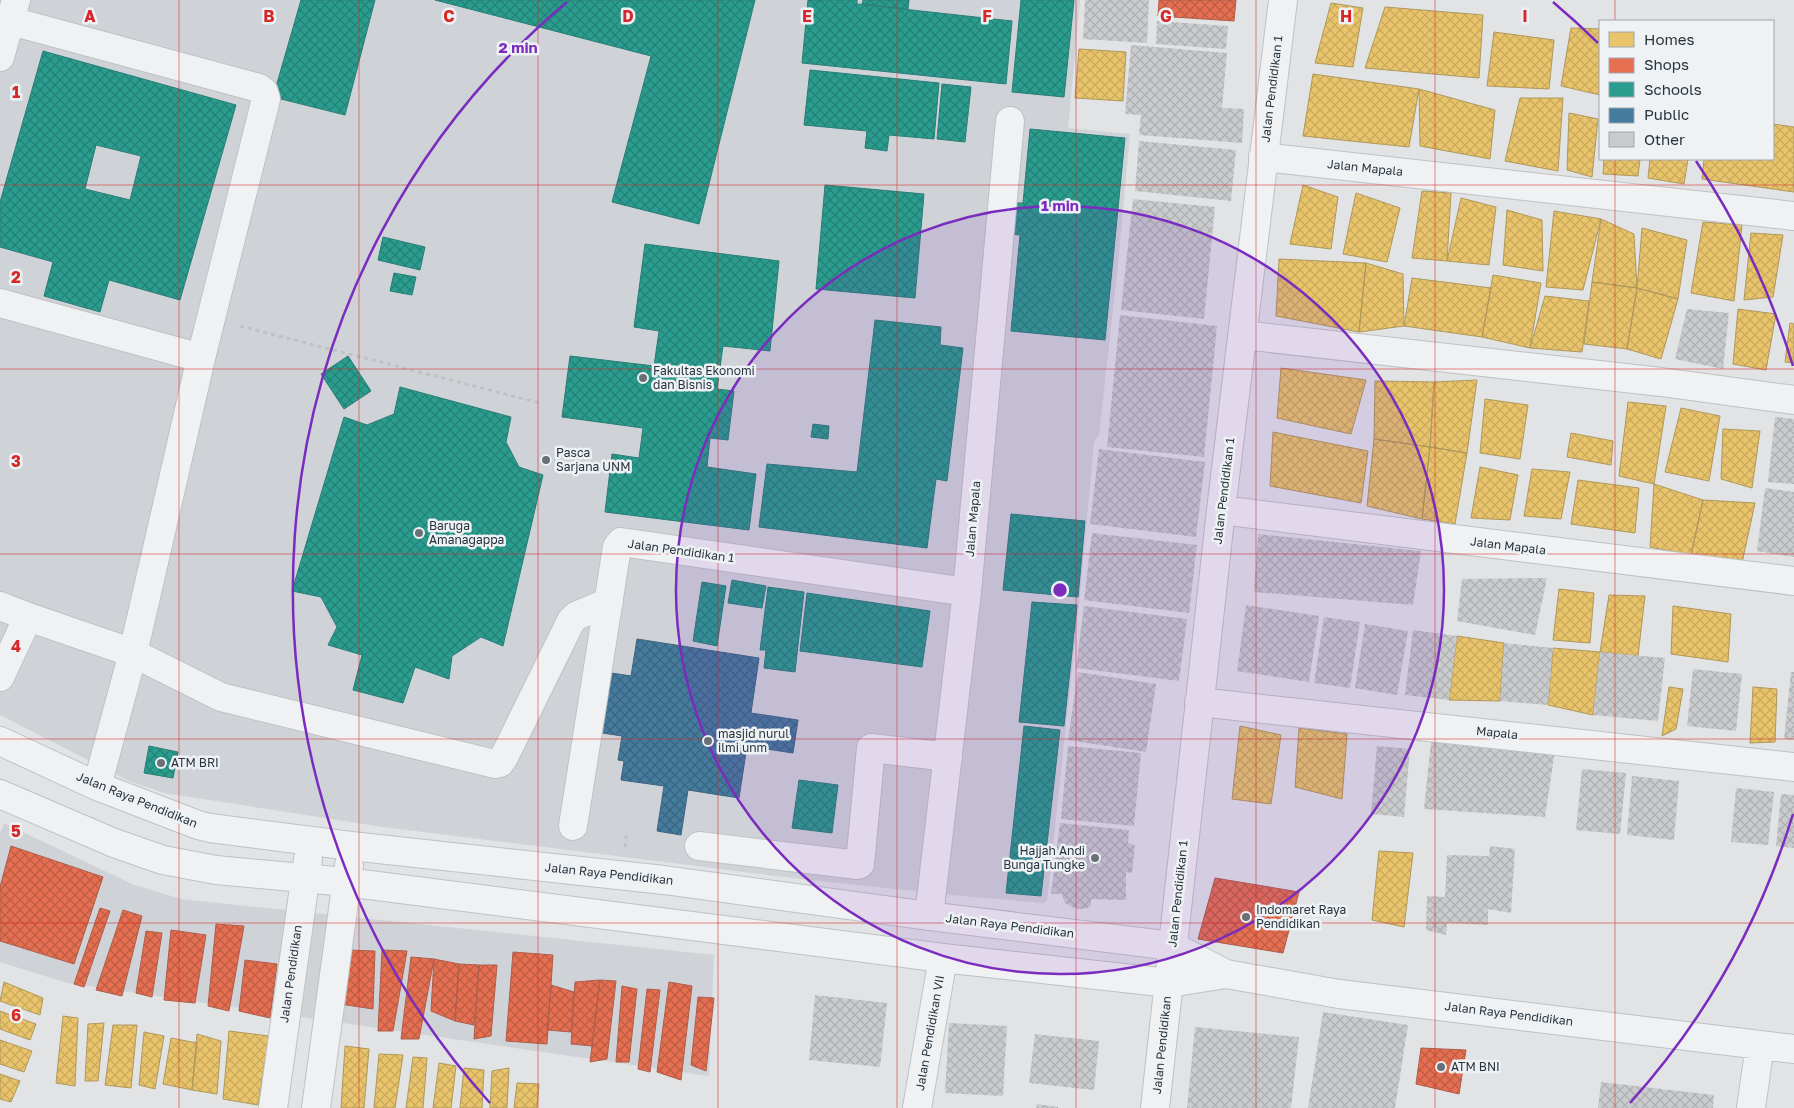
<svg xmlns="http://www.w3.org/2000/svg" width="1794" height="1108" font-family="'Golos Text',sans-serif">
  <defs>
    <pattern id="homes-cross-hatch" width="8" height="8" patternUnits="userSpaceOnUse" patternTransform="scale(1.25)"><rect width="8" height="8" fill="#e9c46a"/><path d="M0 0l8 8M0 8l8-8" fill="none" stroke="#c8a95d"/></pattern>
    <pattern id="shops-cross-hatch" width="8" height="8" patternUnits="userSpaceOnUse" patternTransform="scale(1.25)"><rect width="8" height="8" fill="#e76f51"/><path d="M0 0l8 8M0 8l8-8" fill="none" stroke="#bb5c44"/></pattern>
    <pattern id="schools-cross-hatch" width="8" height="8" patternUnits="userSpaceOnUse" patternTransform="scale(1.25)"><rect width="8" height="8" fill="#2a9d8f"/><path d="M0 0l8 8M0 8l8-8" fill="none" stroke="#248176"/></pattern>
    <pattern id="public-cross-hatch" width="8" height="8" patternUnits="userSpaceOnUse" patternTransform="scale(1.25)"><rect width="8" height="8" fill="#457b9d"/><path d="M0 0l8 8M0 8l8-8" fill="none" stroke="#3a6581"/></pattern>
    <pattern id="building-cross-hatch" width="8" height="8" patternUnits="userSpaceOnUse" patternTransform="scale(1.25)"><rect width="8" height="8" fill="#c9cbcd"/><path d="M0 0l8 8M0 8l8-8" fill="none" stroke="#adafb1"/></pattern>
  </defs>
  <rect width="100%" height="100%" fill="#e1e3e5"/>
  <path fill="#cfd3d8" d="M0 0H1080L1068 128 1130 134 1118 265 1099 435 1094 442 1079 605 1047 901 1043 903 962 896 801 879 383 827 164 793 129 781 0 715Z
    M4 823 132 884 181 899 714 955 709 1076 67 983 0 962V833Z"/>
  <path fill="url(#homes-cross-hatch)" stroke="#af985c" d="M1331 3 1363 8 1353 67 1315 63Z
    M1385 7 1483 15 1479 78 1365 68Z
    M1571 28 1600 29V95L1561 86Z
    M1494 32 1554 40 1549 89 1487 86Z
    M1079 49 1126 52 1123 101 1075 98Z
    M1313 74 1419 89 1409 147 1303 136Z
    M1419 89 1495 110 1490 159 1420 146Z
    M1520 98H1563L1558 171 1505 161Z
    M1569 113 1598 119 1592 177 1567 170Z
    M1773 124 1794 127V192L1702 179 1704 159H1773Z
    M1604 159H1640L1638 176 1603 174Z
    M1650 159H1688L1684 184 1648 178Z
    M1303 185 1338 197 1331 249 1290 244Z
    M1422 191 1451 193 1447 261 1412 258Z
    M1356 193 1400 208 1387 262 1343 254Z
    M1461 198 1496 207 1489 265 1447 261Z
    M1507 210 1542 220 1543 271 1503 265Z
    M1554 211 1601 219 1583 290 1546 287Z
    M1601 219 1634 234 1637 288 1592 282Z
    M1703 222 1742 225 1734 301 1691 293Z
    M1642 228 1687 240 1678 299 1637 288Z
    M1751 233 1783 235 1773 297 1744 300Z
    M1279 259 1366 263 1359 332 1276 316Z
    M1366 263 1403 274 1404 326 1359 332Z
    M1493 275 1541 283 1530 348 1482 337Z
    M1412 278 1491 288 1482 337 1404 326Z
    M1592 282 1637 288 1627 349 1584 344Z
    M1637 288 1678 299 1661 359 1627 349Z
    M1545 296 1589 301 1582 352 1530 348Z
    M1738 309 1776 314 1766 370 1733 364Z
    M1790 323 1794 324V363L1785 362Z
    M1281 368 1366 380 1351 434 1277 418Z
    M1477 380 1467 453 1430 447 1434 382Z
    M1375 381 1434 382 1430 447 1374 439Z
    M1485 399 1528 405 1520 459 1480 453Z
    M1628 402 1666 406 1654 484 1619 476Z
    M1681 408 1720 416 1709 481 1665 472Z
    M1723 429 1760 431 1752 488 1721 479Z
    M1273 432 1368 451 1361 503 1270 486Z
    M1571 433 1613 441 1611 465 1567 457Z
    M1374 439 1430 447 1422 519 1367 506Z
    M1430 447 1467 453 1455 524 1422 519Z
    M1480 467 1518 475 1510 520 1471 518Z
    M1532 469 1570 472 1561 519 1524 516Z
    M1578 480 1639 488 1635 533 1571 524Z
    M1654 484 1703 500 1691 555 1650 547Z
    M1703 500 1755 503 1742 563 1691 555Z
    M1559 589 1594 593 1590 643 1553 640Z
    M1609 595 1645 596 1638 656 1600 652Z
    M1673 606 1731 614 1728 662 1671 654Z
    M1457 636 1504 643 1500 701 1449 700Z
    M1553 648 1600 652 1593 715 1548 705Z
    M1669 687 1683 689 1676 729 1662 736Z
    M1753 687 1777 689 1775 742 1750 743Z
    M1240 726 1281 735 1271 804 1232 799Z
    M1299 728 1347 734 1342 799 1295 787Z
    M1379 851 1413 853 1404 927 1372 920Z
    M4 982 43 998 40 1015 0 1001Z
    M0 1011 36 1024 30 1040 0 1029Z
    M63 1016 78 1018 75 1086 56 1083Z
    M104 1023 98 1081H85L88 1024Z
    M113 1025H137L131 1088 105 1085Z
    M229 1031 269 1036 258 1105 223 1099Z
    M144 1032 164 1036 155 1089 139 1085Z
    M197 1034 221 1041 217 1094 192 1090Z
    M171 1038 197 1043 192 1090 163 1084Z
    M0 1040 32 1051 24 1072 0 1064Z
    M345 1046 369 1049 364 1108H341Z
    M379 1054 403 1055 395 1108H374Z
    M413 1057 427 1058 423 1108H406Z
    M439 1063 456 1066 451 1108H433Z
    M464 1068 484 1070 482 1108H460Z
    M509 1068 507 1108H490L492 1071Z
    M0 1074 20 1081 11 1102 0 1099Z
    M517 1083 539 1084 537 1108H514Z"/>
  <path fill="url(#shops-cross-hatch)" stroke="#ae5d4b" d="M1159 0H1236L1234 21 1158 16Z
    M11 846 103 877 74 964 0 941V887Z
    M1215 878 1299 892 1283 953 1198 939Z
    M100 908 110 911 84 987 74 984Z
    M123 910 142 916 122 996 96 990Z
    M216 924 244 926 229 1011 208 1006Z
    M171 930 206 935 195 1003 164 1000Z
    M146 931 162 933 152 997 136 993Z
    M347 950 375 951 373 1009 340 1004Z
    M382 950 407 951 393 1031H378Z
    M513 952 553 955 547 1044 506 1041Z
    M411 957 434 959 419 1039H401Z
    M434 959 459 964 455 1021 431 1011Z
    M245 960 277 964 270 1018 239 1011Z
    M459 964 479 965 474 1025 455 1021Z
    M479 965H497L491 1036 474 1039Z
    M600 980 616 981 607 1059 590 1062Z
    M600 980 592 1046 571 1044 575 982Z
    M669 982 692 986 681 1080 657 1072Z
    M551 985 574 992 571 1032 547 1030Z
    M622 986 637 989 629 1062H616Z
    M647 989 660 990 650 1072 638 1069Z
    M698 997 714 998 706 1071 691 1065Z
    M1421 1048 1466 1050 1459 1094 1416 1084Z"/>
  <path fill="url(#schools-cross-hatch)" stroke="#2a7d76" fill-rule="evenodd" d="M301 0H375L345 115 273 97Z
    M435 0H755L699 224 612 202 651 56Z
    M808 0H857V4L1012 21 1006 84 802 63Z
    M863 0H909L908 9 862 4Z
    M1021 0H1074L1064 97 1012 92Z
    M43 51 236 105 180 300 109 280 100 312 44 296 53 262 0 247V202ZM96 145 141 156 130 200 85 189Z
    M810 70 939 83 934 139 889 135 887 151 865 148 867 131 804 125Z
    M942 84 971 87 965 142 937 139Z
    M1030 129 1125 138 1105 340 1011 331 1020 235 1010 234 1013 203H1023Z
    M825 185 924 194 915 298 816 289Z
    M383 237 425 247 420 270 378 260Z
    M645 244 779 261 770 351 723 346 717 389 734 391 728 440 710 438 707 467 756 474 749 530 605 512 612 454 639 458 643 428 562 417 570 356 654 366 659 331 634 327Z
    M394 273 416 277 412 295 390 291Z
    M875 320 941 327 940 345 963 348 947 481 936 479 927 548 759 527 767 464 857 472Z
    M348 356 371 391 344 409 321 374Z
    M400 387 511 417 506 442 519 467 543 475 503 646 481 637 452 656 449 679 415 667 403 703 353 690 362 655 328 645 337 627 321 597 292 591 344 417 367 425 394 414Z
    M813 424 829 426 828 439 811 437Z
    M1011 514 1085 521 1078 597 1003 590Z
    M732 580 766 586 762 608 728 603Z
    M702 582 726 586 717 646 693 641Z
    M768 587 804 592 795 672 764 668 766 650H760Z
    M807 593 930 611 922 667 800 651Z
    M1032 602 1077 605 1064 726 1019 722Z
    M1024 726 1060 730 1041 896 1006 893Z
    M149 746 178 752 173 778 144 773Z
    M799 780 838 785 832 833 792 828Z"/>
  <path fill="url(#public-cross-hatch)" stroke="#3d6580" d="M637 639 759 658 751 713 798 720 793 753 747 746 739 798 688 790 681 835 657 831 664 786 621 780 624 761 618 760 622 736 596 732 605 672 631 676Z"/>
  <path fill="url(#building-cross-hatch)" d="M1085 0H1149L1147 43 1083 39Z
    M1157 21 1228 26 1226 49 1156 44Z
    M1131 45 1227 53 1222 108 1244 109 1242 143 1139 135 1141 115 1125 114Z
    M1139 141 1236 150 1231 201 1135 191Z
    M1133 199 1215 207 1204 319 1121 310Z
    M1687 309 1729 313 1723 369 1675 359Z
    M1120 315 1217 326 1204 457 1107 447Z
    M1775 417 1794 419V484L1768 482Z
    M1099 449 1205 462 1196 537 1090 524Z
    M1765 488 1794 492V557L1757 551Z
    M1092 533 1197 545 1189 613 1084 600Z
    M1258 534 1421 551 1413 605 1254 592Z
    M1547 578 1535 635 1457 621 1462 579Z
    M1246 605 1319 616 1309 682 1237 671Z
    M1084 606 1187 619 1179 681 1076 668Z
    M1324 617 1360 622 1350 688 1314 683Z
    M1365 624 1408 631 1397 695 1355 688Z
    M1413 630 1457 636 1449 700 1405 695Z
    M1504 643 1553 648 1548 705 1500 701Z
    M1600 652 1665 658 1658 721 1593 715Z
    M1693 669 1742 674 1736 731 1687 726Z
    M1078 672 1156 684 1146 752 1068 740Z
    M1791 672H1794V740L1784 739Z
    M1431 742 1555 750 1545 817 1424 809Z
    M1068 746 1141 753 1134 826 1061 819Z
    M1377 746 1410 749 1404 817 1371 814Z
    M1582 769 1626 773 1620 834 1576 830Z
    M1632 776 1679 781 1674 840 1627 835Z
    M1736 788 1774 792 1768 845 1731 842Z
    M1781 794 1794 795V848L1776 846Z
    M1060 823 1129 830 1128 843 1135 845 1132 873 1126 872V900L1091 899V905L1088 908 1080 909 1074 908 1065 903 1062 894H1051Z
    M1490 846 1515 849 1511 913 1488 909V925L1447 923 1446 935 1426 930 1427 896 1445 897 1447 855 1489 856Z
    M815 995 887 1003 880 1067 809 1060Z
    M1323 1012 1408 1025 1395 1108H1308Z
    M949 1023 1007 1026 1003 1096 945 1093Z
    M1195 1027 1299 1037 1291 1108H1187Z
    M1035 1034 1099 1041 1094 1090 1029 1083Z
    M1601 1082 1714 1095 1713 1108H1598Z
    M1037 1104 1058 1107V1108H1036Z"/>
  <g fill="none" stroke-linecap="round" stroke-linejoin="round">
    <g stroke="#bfc1c3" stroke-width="30">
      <path id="minor" d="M11 21 259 88 264 92 266 99 201 358 133 653 97 786
        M0 57 16 0
        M1263 157 1794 216
        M0 303 201 358
        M1243 335 1661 382 1794 400
        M1221 510 1794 581
        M0 606 28 617 133 653 221 697 495 764 500 763 504 757 571 621 576 616 609 602
        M0 677 28 617
        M1199 702 1794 767
        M0 741 97 786 198 825 210 828 351 846 664 880 929 916 1172 946 1226 974
        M0 794 114 843 163 860 216 870 346 882 943 958 1169 983 1226 974 1339 994 1794 1049
        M573 826 617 547 621 542 967 592
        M699 846 858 865 860 864 871 748 948 757
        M929 916 967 592 1010 121
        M273 1108 308 859
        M316 1108 349 865
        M917 1108 943 958
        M1155 1108 1221 510 1283 0
        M1751 1108 1760 1045"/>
    </g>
    <path stroke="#bfc2c4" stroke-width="3" stroke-dasharray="4 4" stroke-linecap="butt" d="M240 326 540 403
      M625 847 626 836"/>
    <use href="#minor" stroke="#f0f1f2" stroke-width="28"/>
  </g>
  <path fill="none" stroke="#d62828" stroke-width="1" stroke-opacity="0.55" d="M179 0V1108M359 0V1108M538 0V1108M718 0V1108M897 0V1108M1076 0V1108M1256 0V1108M1435 0V1108M1615 0V21M1615 159V1108M0 185H1794M0 369H1794M0 554H1794M0 739H1794M0 923H1794"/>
  <circle cx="1060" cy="590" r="384" fill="#7b2cbf" fill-opacity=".12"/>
  <g fill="none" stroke="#7b2cbf" stroke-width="2.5">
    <circle cx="1060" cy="590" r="384"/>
    <path d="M1793 814A767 767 0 0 1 1630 1103M490 1103A767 767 0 0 1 567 2M1553 2A767 767 0 0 1 1598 43M1696 161A767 767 0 0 1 1793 366"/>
  </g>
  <g fill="#697177" stroke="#eef2f5" stroke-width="2">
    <circle cx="643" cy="378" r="5"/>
    <circle cx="546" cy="460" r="5"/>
    <circle cx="419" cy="533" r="5"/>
    <circle cx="708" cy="741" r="5"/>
    <circle cx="161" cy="763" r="5"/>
    <circle cx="1095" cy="858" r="5"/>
    <circle cx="1246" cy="917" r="5"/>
    <circle cx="1441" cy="1067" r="5"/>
  </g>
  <g text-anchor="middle" stroke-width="5" stroke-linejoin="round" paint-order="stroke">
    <g font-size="12" fill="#29333c" stroke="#eef2f5">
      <text transform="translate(1272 89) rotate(-83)" y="4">Jalan Pendidikan 1</text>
      <text transform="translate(1365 168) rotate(6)" y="4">Jalan Mapala</text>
      <text transform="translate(1224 491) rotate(-83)" y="4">Jalan Pendidikan 1</text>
      <text transform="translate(973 519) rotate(-85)" y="4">Jalan Mapala</text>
      <text transform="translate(1508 546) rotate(7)" y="4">Jalan Mapala</text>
      <text transform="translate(681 551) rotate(8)" y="4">Jalan Pendidikan 1</text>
      <text transform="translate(1497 733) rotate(6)" y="4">Mapala</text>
      <text transform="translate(137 800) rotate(22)" y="4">Jalan Raya Pendidikan</text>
      <text transform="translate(609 874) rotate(6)" y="4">Jalan Raya Pendidikan</text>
      <text transform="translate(1178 894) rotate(-84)" y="4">Jalan Pendidikan 1</text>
      <text transform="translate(1010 926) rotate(7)" y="4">Jalan Raya Pendidikan</text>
      <text transform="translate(291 974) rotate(-82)" y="4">Jalan Pendidikan</text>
      <text transform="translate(1509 1014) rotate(7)" y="4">Jalan Raya Pendidikan</text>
      <text transform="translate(930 1033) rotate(-80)" y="4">Jalan Pendidikan VII</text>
      <text transform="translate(1162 1045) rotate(-84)" y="4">Jalan Pendidikan</text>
    </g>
    <g font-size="12" fill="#29333c" stroke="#eef2f5" text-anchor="start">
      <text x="653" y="375">Fakultas Ekonomi<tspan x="653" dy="14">dan Bisnis</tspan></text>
      <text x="556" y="457">Pasca<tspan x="556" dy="14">Sarjana UNM</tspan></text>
      <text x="429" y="530">Baruga<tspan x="429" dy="14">Amanagappa</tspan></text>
      <text x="718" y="738">masjid nurul<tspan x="718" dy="14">ilmi unm</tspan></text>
      <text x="171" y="767">ATM BRI</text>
      <text x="1085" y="855" text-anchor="end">Hajjah Andi<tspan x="1085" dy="14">Bunga Tungke</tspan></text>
      <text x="1256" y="914">Indomaret Raya<tspan x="1256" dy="14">Pendidikan</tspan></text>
      <text x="1451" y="1071">ATM BNI</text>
    </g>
  </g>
  <g font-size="16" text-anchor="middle" font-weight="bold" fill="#d62828" stroke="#eef2f5" stroke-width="5" stroke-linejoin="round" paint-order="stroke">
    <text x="90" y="22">A</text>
    <text x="269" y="22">B</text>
    <text x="449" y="22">C</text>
    <text x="628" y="22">D</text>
    <text x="807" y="22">E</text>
    <text x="987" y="22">F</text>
    <text x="1166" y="22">G</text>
    <text x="1346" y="22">H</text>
    <text x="1525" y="22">I</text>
    <text x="16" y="98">1</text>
    <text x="16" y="283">2</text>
    <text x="16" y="467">3</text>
    <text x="16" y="652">4</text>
    <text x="16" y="837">5</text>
    <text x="16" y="1021">6</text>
  </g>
  <circle cx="1060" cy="590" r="8" fill="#7b2cbf" stroke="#eef2f5" stroke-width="2.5"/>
  <g font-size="15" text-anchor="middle" font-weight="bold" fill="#7b2cbf" stroke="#eef2f5" stroke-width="5" stroke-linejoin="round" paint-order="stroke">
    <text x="518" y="53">2 min</text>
    <text x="1060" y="211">1 min</text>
  </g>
  <rect x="1599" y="20" width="175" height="140" fill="#eef2f5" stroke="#9fa6ab"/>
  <rect x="1609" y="32" width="25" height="15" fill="#e9c46a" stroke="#9fa6ab"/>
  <text x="1644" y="45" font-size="15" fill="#29333c">Homes</text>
  <rect x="1609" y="58" width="25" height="15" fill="#e76f51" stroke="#9fa6ab"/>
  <text x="1644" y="70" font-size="15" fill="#29333c">Shops</text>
  <rect x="1609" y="82" width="25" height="15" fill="#2a9d8f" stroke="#9fa6ab"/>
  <text x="1644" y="95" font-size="15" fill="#29333c">Schools</text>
  <rect x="1609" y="108" width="25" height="15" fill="#457b9d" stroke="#9fa6ab"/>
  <text x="1644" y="120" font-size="15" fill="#29333c">Public</text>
  <rect x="1609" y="132" width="25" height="15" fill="#c9cbcd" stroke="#9fa6ab"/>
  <text x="1644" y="145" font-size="15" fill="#29333c">Other</text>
</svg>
